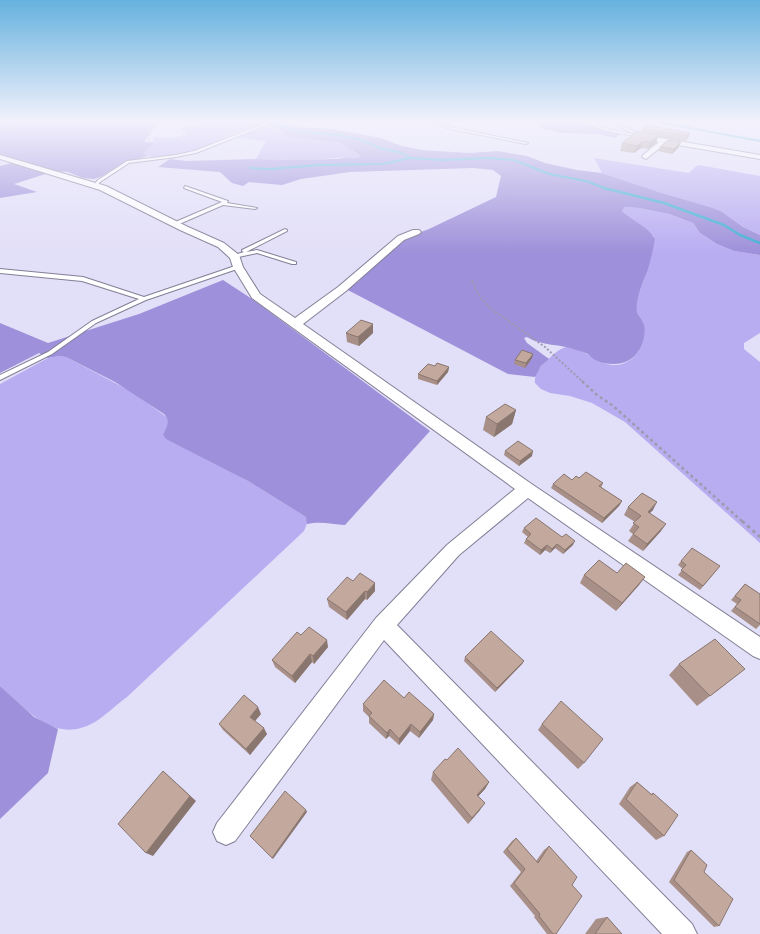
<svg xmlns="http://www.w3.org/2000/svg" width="760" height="934" font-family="'Fira Sans Condensed',sans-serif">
  <rect width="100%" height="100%" fill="#e2dff8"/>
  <path fill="#b9adf1" d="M202 122H245L261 125C253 128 245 130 237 132 214 141 168 169 143 153L153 145 154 137 175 138 187 134 181 129Z
    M266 126 285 133 341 143 358 154 360 158C354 159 349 156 344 157 315 161 285 160 256 159L266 141 234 137Z
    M594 158 689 173 696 166 699 165 760 176V235L743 227 721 211 710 207 662 193 602 173Z
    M625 207 639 208 669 214 693 223 700 233 717 244 734 251 760 255V333L744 343V349L760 362V543L625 422 592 403 570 396 550 393 541 389 535 383C534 375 539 368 545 362 551 357 559 348 567 347 586 346 606 377 630 360 651 345 637 332 636 313 635 297 644 284 647 269 650 258 652 247 654 236L626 215 622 211Z
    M59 356 66 357 132 392 168 418 169 424 163 435 248 481 306 517 308 521 304 531 127 697C116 705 106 715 95 722 55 745 28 711 0 686V384L48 358Z"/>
  <path fill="#9e90da" d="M0 122H158L144 142H153V145L143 153 148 156 124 163 100 177 94 179 83 178 68 172 55 171 14 184 37 192 0 198V166L12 163 0 160Z
    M245 122H283L298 127 331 129 381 138 402 146 422 150 469 153 498 151 527 156 545 163 577 170 602 173 662 193 710 207 721 211 743 227 760 235V255L734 251 717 244 700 233 693 223 669 214 639 208 625 207 622 211C632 221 649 227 655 239 653 249 651 259 648 269 644 280 639 291 637 303 635 317 641 315 644 325 646 332 643 343 640 349 630 366 611 367 595 360 592 358 590 356 588 354 584 352 580 351 576 350 562 344 541 346 527 337L524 338 527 343 549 359 541 366 535 377 508 374 346 289 359 281 365 273 403 239 429 229 496 197 501 176 493 170 473 168 350 172 301 179 282 185 249 182 243 186 232 183 220 172 158 167 170 159 187 161 256 159 289 160 337 159 346 157 355 158 360 157 358 154 341 143 287 136C279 125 258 124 245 122Z
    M536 122H577L621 134 615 138 598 134 564 133 539 128 542 127Z
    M223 280 252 299 430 431 345 525C332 524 320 521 307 524L306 517 248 481 166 439 163 435C167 426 171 421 164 414L115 382 66 357 59 356 48 358 39 353 0 373V323L48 343 139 314Z
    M0 686 34 717 58 729 48 773 0 819Z"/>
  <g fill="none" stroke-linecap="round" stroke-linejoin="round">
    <path stroke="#43b0d2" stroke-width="2" d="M268 122 300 132 339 135 361 140 380 148 402 153 410 158
      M658 122 760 141
      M250 168 271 169 319 165 383 164 410 158 442 160 488 158 514 160 549 174 586 181 607 189"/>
    <path stroke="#43b0d2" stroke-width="2.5" d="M604 188 664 203 724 225 740 235 760 243"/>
    <g stroke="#827f96" stroke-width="2">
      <path id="service" d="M269 122H274L196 153 176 157 129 163 100 182 96 187 93 186 98 180 127 161 176 155 194 151Z
        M430 122H435L451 127 528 143 526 144 450 129Z
        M579 122H585L612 130 644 136 642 137 612 132Z
        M611 122H615L635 132 632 133Z
        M185 186 228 201 227 203 257 208 255 209 223 205 177 225H173V223L222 202 184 188Z
        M285 229 287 230V231L246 252 257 250 296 262V264H292L257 253 234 258 231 256 244 252 242 251V250Z
        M238 265 241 267 240 268 146 300 96 323 52 354 0 380V375L48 352 92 321 139 299 82 281 0 273V269L83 277 144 297Z"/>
    </g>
    <g stroke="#827f96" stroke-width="2">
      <path id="minor" d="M643 135 760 155V159L666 143 646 159 642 157 643 155 659 142 641 138V136Z
        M0 155 106 186 186 226 224 243 239 255 243 267 260 294 295 318 338 287 398 236 413 230H419L421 232 419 234 404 240 346 291 303 324 533 485 760 637V659L753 656 528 498 459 555 397 625 692 924 697 934H662L384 640 235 841 226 845 217 841 213 832 217 823 376 618 447 545 515 489 252 298 233 267 230 258 218 247 180 230 100 190 0 159Z"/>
    </g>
    <path stroke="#9e9baf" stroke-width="1" stroke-dasharray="1.5 1.5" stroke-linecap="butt" d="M0 131 40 122
      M143 152 147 147 153 124 156 122"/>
    <path stroke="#9e9baf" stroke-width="2" stroke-dasharray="2 2" stroke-linecap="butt" d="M472 280 478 294 490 308 545 347 583 382"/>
    <path stroke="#9e9baf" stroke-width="2.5" stroke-dasharray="3 3" stroke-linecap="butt" d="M582 381 597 395 612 405 743 522"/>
    <path stroke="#9e9baf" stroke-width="3" stroke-dasharray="3.5 3.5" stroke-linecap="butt" d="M742 521 760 537"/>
    <use href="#service" fill="#fff" fill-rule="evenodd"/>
    <use href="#minor" fill="#fff" fill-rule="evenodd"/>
  </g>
  <path fill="#a89088" d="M642 129 690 133 688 138 685 141 658 137 656 143 648 149 641 148 634 153 620 151 622 143 641 132Z
    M660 147H679L672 154 658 151Z
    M346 333H373L359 346 347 342Z
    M532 358 525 368 514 364 515 360Z
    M435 366 449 367 448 372 437 385 418 379V374Z
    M516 410 512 424 494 437 483 430 486 417Z
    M505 451 532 456 519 466 504 455Z
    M579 478 603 483 601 488 622 501 619 506 602 523 551 488 553 484Z
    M628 507 653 510 649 513 661 531 643 551 628 541 633 534 629 531 635 522 624 515Z
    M524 528 573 545 563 554 555 548 550 553 545 550 540 555 524 543 526 539 528 537 522 532Z
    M681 561 720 566 700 590 678 575 683 569 678 565Z
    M617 573 645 577 639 585 616 611 580 583 584 575Z
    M353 581 375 591 367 600 365 599 347 620 329 607 327 599Z
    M745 584 760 594V625L756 629 731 611 737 604 731 600Z
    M301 635 328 647 314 664 312 662 295 683 275 667 272 660Z
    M465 657 524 661 522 664 495 692 464 661Z
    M679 664 732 679 697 706 669 675Z
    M404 698 434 714 433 720 419 738 410 731 399 745 389 736 386 739 369 723V717L363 711V704Z
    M261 714 255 721 267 734 250 755 223 730 219 724Z
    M542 724 584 763 578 769 538 730Z
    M447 760 489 782 485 789 478 796 480 810 468 824 431 780 433 772Z
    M637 782 651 794 653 793 664 836 656 840 619 804 630 787Z
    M516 838 536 861 544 850 549 846 572 885 556 934H547L534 917 535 916 510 886 521 872 503 852 512 841Z
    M691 850 719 926 714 927 669 882 687 852Z
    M607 917 622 934H585L596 919Z"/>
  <path fill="#88766f" d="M690 133 688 138 685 141 687 135Z
    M658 135 656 143 648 149 650 142Z
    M643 141 641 148 634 153 637 146Z
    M681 142 679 147 672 154 674 149Z
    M373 324V333L359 346 358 337Z
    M533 354 532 358 525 368 526 363Z
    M449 367 448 372 437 385V381Z
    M516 410 512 424 494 437 497 424Z
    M533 451 532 456 519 466 520 461Z
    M622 501 619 506 602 523 604 518Z
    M657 502 653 510 643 520 648 512Z
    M666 524 661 531 643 551 647 544Z
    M575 541 573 545 563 554 565 550Z
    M557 544 555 548 550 553 552 549Z
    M547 545 545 550 540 555 541 550Z
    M645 577 639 585 616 611 622 603Z
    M375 583V591L367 600V592Z
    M365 591V599L347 620 346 612Z
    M327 640 328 647 314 664 313 656Z
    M310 654 312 662 295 683 292 676Z
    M524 661 522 664 495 692 497 688Z
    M258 707 261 714 253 723 250 717Z
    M434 714 433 720 419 738 420 732Z
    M411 724 410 731 399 745V739Z
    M264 728 267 734 250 755 246 749Z
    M390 729 389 736 386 739 387 733Z
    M163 771 196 801 153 856 146 853Z
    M489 782 485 789 473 802 477 795Z
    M485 803 480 810 468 824 472 818Z
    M306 810 307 812 273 859 272 858Z"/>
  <path fill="#c3a89e" stroke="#88766f" d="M647 125 690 133 687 135 642 129Z
    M638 131 658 135 650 142 643 141 637 146 622 143Z
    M668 140 681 142 674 149 660 147Z
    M361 320 373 324 358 337 346 333Z
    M522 350 533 354 526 363 515 360Z
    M437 363 449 367 437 381 418 374 428 364 435 366Z
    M505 404 516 410 497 424 486 417Z
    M518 441 533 451 520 461 505 451Z
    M586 472 603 483 599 486 622 501 604 518 553 484 564 474 572 480 576 476 579 478Z
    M642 493 657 502 648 512 666 524 647 544 633 534 639 527 633 523 641 516 628 507Z
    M536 518 562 537 566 534 575 541 565 550 557 544 552 549 547 545 541 550 526 539 531 534 524 528Z
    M692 548 720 566 703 586 681 570 686 565 681 561Z
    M599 560 617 573 626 563 645 577 622 603 584 575Z
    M360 573 375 583 367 592 365 591 346 612 327 599 347 577 353 581Z
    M745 584 760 594V624L735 607 741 600 735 596Z
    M309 627 327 640 313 656 310 654 292 676 272 660 297 632 301 635Z
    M491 631 524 661 497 688 465 657Z
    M715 639 745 669 710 696 679 664Z
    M384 680 404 698 409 692 434 714 420 732 411 724 399 739 390 729 387 733 369 716 372 713 363 704Z
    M244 695 258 707 250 717 264 728 246 749 219 724Z
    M561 701 603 739 584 763 542 724Z
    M458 748 489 782 477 795 485 803 472 818 433 772 445 759 447 760Z
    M163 771 190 796 146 853 118 824Z
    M637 782 652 795 653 793 678 815 664 836 626 799Z
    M285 791 306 810 272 858 250 836Z
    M516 838 538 863 549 846 577 877 572 885 582 896 556 934H553L539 916 540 914 514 883 525 869 507 849Z
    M691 850 707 865 704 872 733 899 719 926 674 880Z
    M607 917 622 934H595Z"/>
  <linearGradient id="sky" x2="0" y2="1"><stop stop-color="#66b2df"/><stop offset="0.48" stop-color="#f2f1fc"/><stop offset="1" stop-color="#f2f1fc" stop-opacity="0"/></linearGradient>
  <rect width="760" height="253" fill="url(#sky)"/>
</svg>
